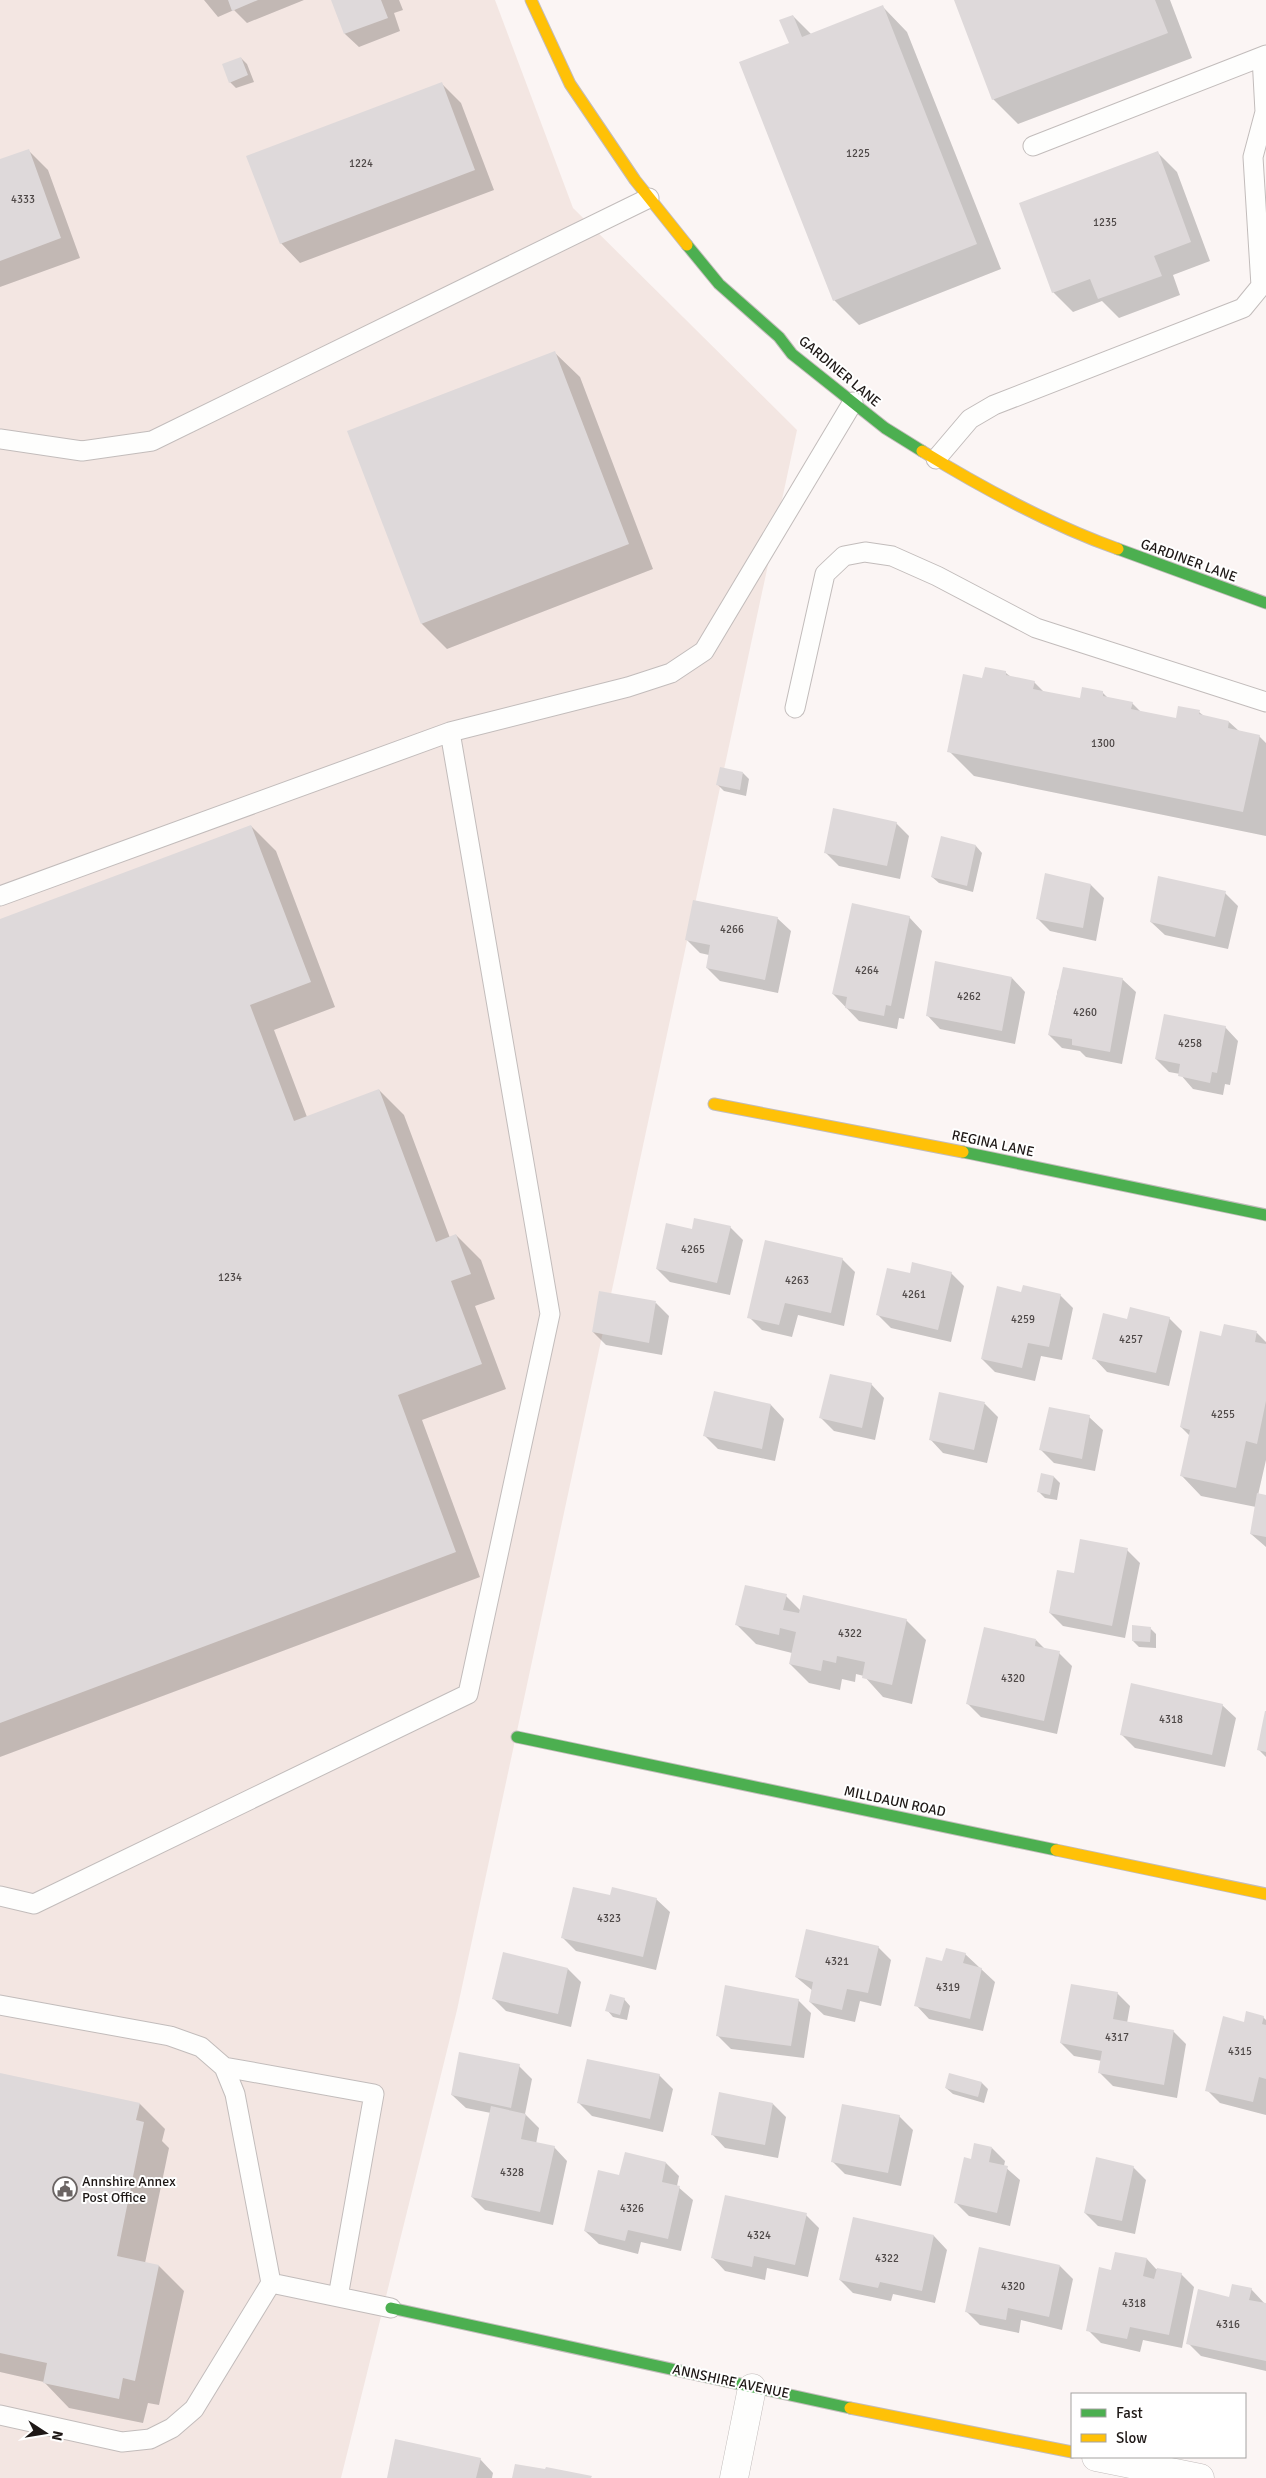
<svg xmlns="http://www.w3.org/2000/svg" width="1266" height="2478" font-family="Signika,sans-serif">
  <rect width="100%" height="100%" fill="#fbf5f4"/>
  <path fill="#f3e6e2" d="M0 0H495L573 208 797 430 457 2010 341 2478H0Z"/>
  <path fill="#0003" d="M204 0H304L247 23 234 10 218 17Z
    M332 0H399L403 10 394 13 400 31 359 47 345 34Z
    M956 0H1170L1192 58 1018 124 993 99Z
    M883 7 907 32 1001 269 859 325 834 300 791 43 793 16 812 35Z
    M241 58 247 64 254 82 236 88 230 82Z
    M442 84 461 103 494 190 300 263 281 243Z
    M28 150 48 170 80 258 0 287V161Z
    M1158 153 1177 172 1210 261 1173 275 1180 295 1119 318 1102 301 1073 312 1053 292Z
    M555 353 580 377 653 569 447 649 422 624 349 432Z
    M1006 673 1011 677 1034 682 1044 692 1081 699 1102 692 1108 698 1132 703 1141 712 1177 719 1199 712 1204 716 1229 722 1239 731 1259 736 1266 743V836L974 776 949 751 983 679Z
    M743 773 749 779 746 796 724 791 718 785Z
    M896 823 909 836 900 879 839 866 825 852Z
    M251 826 276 851 335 1007 274 1030 307 1117 379 1090 404 1115 450 1238 456 1235 481 1260 495 1299 475 1306 506 1389 422 1420 480 1577 0 1757V920Z
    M942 838 976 846 982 853 973 892 939 883 932 877Z
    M1046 875 1091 885 1104 898 1096 941 1050 931 1037 918Z
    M1225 893 1238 906 1228 949 1165 935 1151 922Z
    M909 917 922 931 904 1019 899 1018 897 1029 859 1021 833 994Z
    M777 918 791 931 778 993 720 981 707 968 709 955 700 953 687 940Z
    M1012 978 1025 992 1015 1044 940 1029 927 1015Z
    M1122 979 1136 992 1122 1064 1086 1057 1080 1051 1062 1048 1049 1035 1058 989Z
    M1225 1027 1238 1041 1230 1085 1225 1084 1223 1095 1193 1089 1180 1074 1169 1072 1156 1059Z
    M730 1227 743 1240 730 1295 670 1282 657 1269 693 1231Z
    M842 1259 855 1272 844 1326 798 1315 792 1337 762 1330 749 1317Z
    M951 1273 964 1286 951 1342 891 1328 878 1315 910 1275Z
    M1022 1293 1060 1295 1073 1308 1062 1360 1041 1356 1035 1381 995 1372 982 1359Z
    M656 1303 669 1316 662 1355 606 1345 593 1332Z
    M1169 1318 1182 1331 1169 1386 1107 1372 1094 1358 1128 1320Z
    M1225 1326 1257 1333 1266 1342V1460L1258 1495 1266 1496V1547L1251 1534 1256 1507 1201 1496 1182 1476 1190 1436 1181 1427 1222 1337Z
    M871 1384 884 1398 875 1440 834 1431 821 1418Z
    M715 1393 771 1405 784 1419 775 1461 718 1449 705 1436Z
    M940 1394 985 1404 998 1417 987 1463 943 1453 930 1439Z
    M1089 1417 1103 1430 1095 1471 1054 1463 1041 1450Z
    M1042 1474 1054 1477 1060 1483 1057 1500 1045 1498 1039 1492Z
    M1127 1550 1140 1563 1125 1638 1063 1626 1050 1613 1075 1574Z
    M786 1596 801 1611 906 1620 926 1640 912 1704 883 1697 864 1676 856 1674 855 1682 842 1679 840 1690 809 1683 790 1664 792 1653 756 1644 737 1625Z
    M1150 1628 1156 1634V1648L1139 1647 1133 1641Z
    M1036 1640 1045 1649 1059 1653 1072 1666 1057 1734 981 1717 967 1703Z
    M1222 1705 1236 1718 1225 1767 1135 1748 1121 1734Z
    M1266 1713V1757L1259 1750Z
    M611 1896 656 1899 670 1912 656 1970 576 1951 563 1938Z
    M878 1947 891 1960 881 2006 860 2001 855 2022 824 2015 810 2002 813 1991 796 1977Z
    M965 1954 995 1982 983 2031 929 2019 916 2005 943 1962Z
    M568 1969 581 1982 571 2027 506 2011 493 1998Z
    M1117 1993 1130 2006 1127 2023 1173 2031 1186 2044 1177 2098 1113 2086 1100 2073 1102 2061 1074 2056 1061 2043Z
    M624 1999 630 2006 627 2020 613 2017 607 2010Z
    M798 2000 811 2013 804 2058 731 2049 718 2036Z
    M1263 2017 1266 2020V2115L1220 2103 1207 2090 1245 2023Z
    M519 2066 532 2079 525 2114 539 2128 536 2144 554 2147 567 2161 553 2225 485 2210 472 2197 491 2113 466 2108 452 2095Z
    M0 2074 140 2104 165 2129 162 2141 169 2148 145 2263 159 2266 184 2291 159 2405 148 2403 143 2423 69 2408 44 2382 0 2372Z
    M659 2075 673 2089 663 2132 592 2116 579 2103Z
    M982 2083 988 2089 984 2103 953 2094 946 2088Z
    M773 2104 786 2117 778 2158 725 2148 712 2134Z
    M899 2116 913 2130 901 2186 845 2174 832 2161Z
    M992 2148 1005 2161 1004 2166 1020 2180 1010 2226 969 2216 956 2203 972 2160Z
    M666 2163 679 2176 677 2186 693 2200 681 2251 641 2242 638 2254 599 2244 585 2231 620 2176Z
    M1133 2167 1146 2180 1135 2234 1098 2226 1085 2213Z
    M806 2215 819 2228 808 2277 767 2268 765 2280 725 2271 712 2257Z
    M854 2218 934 2236 947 2250 935 2303 893 2294 891 2301 853 2293 840 2280Z
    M1147 2259 1156 2269 1181 2274 1194 2287 1182 2348 1143 2340 1140 2352 1101 2343 1088 2330 1112 2271Z
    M1060 2266 1073 2279 1062 2330 1021 2320 1019 2333 980 2325 966 2311Z
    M1251 2289 1266 2305V2371L1201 2356 1188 2343 1230 2298Z
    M480 2459 493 2473 492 2478H388Z"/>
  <path fill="#ded9da" d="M228 0H258L232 11Z
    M331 0H381L388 18 344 34Z
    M954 0H1155L1168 33 992 100Z
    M883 5 977 244 833 301 739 62 789 43 779 20 793 15 802 37Z
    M241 57 248 75 229 83 222 64Z
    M442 82 475 170 280 244 246 156Z
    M29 149 61 238 0 261V159Z
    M1158 151 1191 242 1154 256 1162 276 1098 299 1090 279 1052 293 1019 203Z
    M555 351 629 544 421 624 347 431Z
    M985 667 1006 671V675L1035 681 1033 689 1080 698 1082 687 1103 691V696L1133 702 1131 709 1176 718 1178 706 1200 710 1199 714 1229 721 1228 728 1260 735 1243 812 947 752 963 674 982 678Z
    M720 767 743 772 740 790 716 785Z
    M833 808 897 822 887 866 824 853Z
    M251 825 311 982 250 1005 294 1121 379 1089 436 1242 456 1234 471 1274 451 1281 482 1364 398 1395 456 1552 0 1723V919Z
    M941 836 976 845 967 886 931 877Z
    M1045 873 1091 884 1083 928 1036 919Z
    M1158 876 1226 891 1215 937 1150 922Z
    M693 900 778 917 765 980 706 968 710 945 685 940Z
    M852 903 910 916 891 1006 886 1005 884 1016 845 1008 847 997 832 994Z
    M935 961 1012 977 1002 1031 926 1016Z
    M1063 967 1123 978 1110 1052 1072 1045V1039L1048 1035Z
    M1164 1014 1226 1026 1217 1073 1212 1072 1210 1083 1178 1076 1180 1064 1155 1059Z
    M694 1218 731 1226 717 1283 656 1269 666 1223 692 1229Z
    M765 1240 843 1258 831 1313 785 1303 779 1325 747 1318Z
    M912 1262 952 1272 938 1330 876 1315 887 1268 910 1273Z
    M1023 1285 1061 1294 1049 1347 1028 1343 1022 1368 981 1359 997 1286 1021 1292Z
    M599 1291 656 1301 649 1343 592 1332Z
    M1130 1307 1170 1317 1156 1373 1092 1359 1103 1313 1127 1319Z
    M1224 1324 1257 1331 1255 1342 1266 1344V1401L1257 1444 1246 1441 1236 1488 1180 1476 1190 1430 1180 1427 1200 1331 1221 1336Z
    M830 1374 872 1383 862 1428 819 1418Z
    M714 1391 771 1404 762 1449 703 1436Z
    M939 1392 985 1402 974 1450 929 1440Z
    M1049 1407 1090 1415 1082 1459 1039 1450Z
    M1041 1473 1054 1476 1050 1495 1037 1492Z
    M1257 1493 1266 1495V1537L1250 1534Z
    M1080 1539 1128 1548 1112 1626 1049 1613 1057 1570 1074 1573Z
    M745 1585 787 1594 783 1610 799 1613 803 1595 907 1619 892 1685 862 1678 865 1662 837 1656 836 1663 823 1660 821 1671 789 1664 796 1632 780 1628 779 1635 735 1625Z
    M1132 1625 1151 1627 1150 1642 1132 1641Z
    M984 1627 1036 1639 1035 1646 1060 1651 1044 1721 966 1704Z
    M1131 1683 1223 1704 1212 1755 1120 1735Z
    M1265 1711H1266V1752L1257 1750Z
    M573 1887 610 1895 612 1887 657 1898 643 1957 561 1938Z
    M806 1929 879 1946 868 1993 847 1989 842 2010 809 2002 813 1982 795 1977Z
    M946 1948 966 1953 963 1963 982 1968 970 2019 914 2006 926 1957 942 1961Z
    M503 1952 568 1968 558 2014 492 1999Z
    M1071 1984 1118 1992 1113 2019 1174 2030 1164 2085 1098 2073 1102 2051 1060 2043Z
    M725 1985 799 1999 791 2046 716 2036Z
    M610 1994 625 1998 620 2015 605 2011Z
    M1246 2011 1264 2016 1262 2024 1266 2025V2079L1259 2077 1253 2102 1205 2091 1223 2016 1244 2022Z
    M459 2052 520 2064 511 2108 451 2095Z
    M587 2059 660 2074 650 2119 577 2103Z
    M0 2073 140 2103 136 2120 144 2122 117 2256 159 2265 135 2381 123 2378 119 2399 43 2383 47 2363 0 2353Z
    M949 2073 982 2082 978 2097 945 2088Z
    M719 2092 773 2103 765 2145 711 2135Z
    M842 2104 900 2115 888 2173 831 2162Z
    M491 2106 526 2114 521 2139 555 2146 540 2212 471 2197Z
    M974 2143 992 2147 989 2162 1008 2166 997 2213 954 2203 964 2157 971 2159Z
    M625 2152 666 2162 662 2182 680 2186 668 2239 628 2230 625 2241 584 2231 598 2170 619 2175Z
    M1096 2157 1134 2166 1122 2221 1084 2213Z
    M725 2195 807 2213 795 2265 754 2256 752 2267 711 2258Z
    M853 2217 934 2235 922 2291 880 2282 878 2288 839 2280Z
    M979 2247 1060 2265 1049 2317 1008 2308 1006 2320 965 2312Z
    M1115 2252 1147 2258 1143 2276 1154 2279 1157 2268 1182 2273 1169 2335 1130 2327 1127 2339 1086 2331 1099 2267 1111 2270Z
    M1232 2284 1252 2288 1249 2300 1266 2303V2361L1186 2344 1198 2289 1229 2297Z
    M395 2439 481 2458 476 2478H387Z
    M515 2464 545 2469 546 2467 592 2476 591 2478H512Z"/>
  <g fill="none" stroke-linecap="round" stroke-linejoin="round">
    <g stroke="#c2bcbb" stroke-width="21">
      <path id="lane" d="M1033 146 1266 55
        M0 439 82 451 152 441 649 198
        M936 459 970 419 994 405 1243 308 1261 286 1253 157 1265 112 1262 57
        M795 708 825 574 844 556 865 552 892 556 937 576 1036 628 1266 702
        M0 896 450 732 628 687 671 673 704 651 853 402
        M0 1896 34 1904 468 1694 550 1314 450 732
        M0 2005 170 2036 201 2047 224 2067 235 2094 271 2283 194 2409 172 2428 150 2439 122 2442 0 2415
        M224 2067 374 2094 338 2297
        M271 2283 391 2308"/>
    </g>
    <g stroke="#c2bcbb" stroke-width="29">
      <path id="street" d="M1096 2457 1200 2478
        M734 2478 752 2388"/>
    </g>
    <g stroke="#c2bcbb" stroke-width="13">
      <path id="fast" d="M687 245 719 284 779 337 792 354 885 428 922 451
        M1118 549 1266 603
        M963 1152 1266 1215
        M517 1737 1056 1850
        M391 2308 850 2408"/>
    </g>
    <g stroke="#c2bcbb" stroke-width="13">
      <path id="slow" d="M531 0 570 84 635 180 687 245
        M922 451C984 489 1048 524 1118 549
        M714 1104 963 1152
        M1056 1850 1266 1894
        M850 2408 1072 2452"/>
    </g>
    <use href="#lane" stroke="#fefefd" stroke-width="19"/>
    <use href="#street" stroke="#fefefd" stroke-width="28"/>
    <use href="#fast" stroke="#4caf50" stroke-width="11"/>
    <use href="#slow" stroke="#ffc107" stroke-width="11"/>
  </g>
  <defs>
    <g id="civic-ring" transform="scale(1.25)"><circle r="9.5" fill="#fff" stroke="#6b6564" stroke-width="1.5"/><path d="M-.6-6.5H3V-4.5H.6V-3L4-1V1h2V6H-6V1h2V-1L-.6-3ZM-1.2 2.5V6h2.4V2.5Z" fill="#6b6564"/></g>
  </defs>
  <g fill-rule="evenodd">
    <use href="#civic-ring" x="65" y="2189"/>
  </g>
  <g text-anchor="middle" stroke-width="4" stroke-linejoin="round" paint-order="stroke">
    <g font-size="11" fill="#4e4847">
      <text x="858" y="157">1225</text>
      <text x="361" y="167">1224</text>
      <text x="23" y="203">4333</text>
      <text x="1105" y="226">1235</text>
      <text x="1103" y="747">1300</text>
      <text x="732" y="933">4266</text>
      <text x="867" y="974">4264</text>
      <text x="969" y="1000">4262</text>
      <text x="1085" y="1016">4260</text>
      <text x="1190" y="1047">4258</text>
      <text x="693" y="1253">4265</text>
      <text x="230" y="1281">1234</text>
      <text x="797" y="1284">4263</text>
      <text x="914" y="1298">4261</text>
      <text x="1023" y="1323">4259</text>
      <text x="1131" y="1343">4257</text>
      <text x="1223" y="1418">4255</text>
      <text x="850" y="1637">4322</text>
      <text x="1013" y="1682">4320</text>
      <text x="1171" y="1723">4318</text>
      <text x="609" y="1922">4323</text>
      <text x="837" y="1965">4321</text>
      <text x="948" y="1991">4319</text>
      <text x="1117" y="2041">4317</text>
      <text x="1240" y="2055">4315</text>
      <text x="512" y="2176">4328</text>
      <text x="632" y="2212">4326</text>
      <text x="759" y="2239">4324</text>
      <text x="887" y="2262">4322</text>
      <text x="1013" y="2290">4320</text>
      <text x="1134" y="2307">4318</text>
      <text x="1228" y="2328">4316</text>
    </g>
    <g font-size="14" fill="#1e1816" stroke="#fff">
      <text transform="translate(840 371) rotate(40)" y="5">GARDINER LANE</text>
      <text transform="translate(1189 560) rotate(20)" y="5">GARDINER LANE</text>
      <text transform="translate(993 1143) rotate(12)" y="5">REGINA LANE</text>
      <text transform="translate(895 1801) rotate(12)" y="5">MILLDAUN ROAD</text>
      <text transform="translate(731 2381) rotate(12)" y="5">ANNSHIRE AVENUE</text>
    </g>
    <g font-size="14" fill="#1e1816" stroke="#fff" text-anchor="start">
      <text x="82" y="2186">Annshire Annex<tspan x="82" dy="16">Post Office</tspan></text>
    </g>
  </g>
  <rect x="1071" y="2393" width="175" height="65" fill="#ffffff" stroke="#a5a3a2"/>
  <rect x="1081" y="2409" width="25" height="8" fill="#4caf50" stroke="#a5a3a2"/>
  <text x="1116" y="2418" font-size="15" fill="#1e1816">Fast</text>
  <rect x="1081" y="2434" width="25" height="8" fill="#ffc107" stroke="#a5a3a2"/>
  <text x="1116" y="2443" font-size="15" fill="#1e1816">Slow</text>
  <g transform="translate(45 2433) rotate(102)" stroke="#ffffff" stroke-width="4" paint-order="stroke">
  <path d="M0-4L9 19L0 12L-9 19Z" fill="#1e1816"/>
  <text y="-8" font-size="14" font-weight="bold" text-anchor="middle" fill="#1e1816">N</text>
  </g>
</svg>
